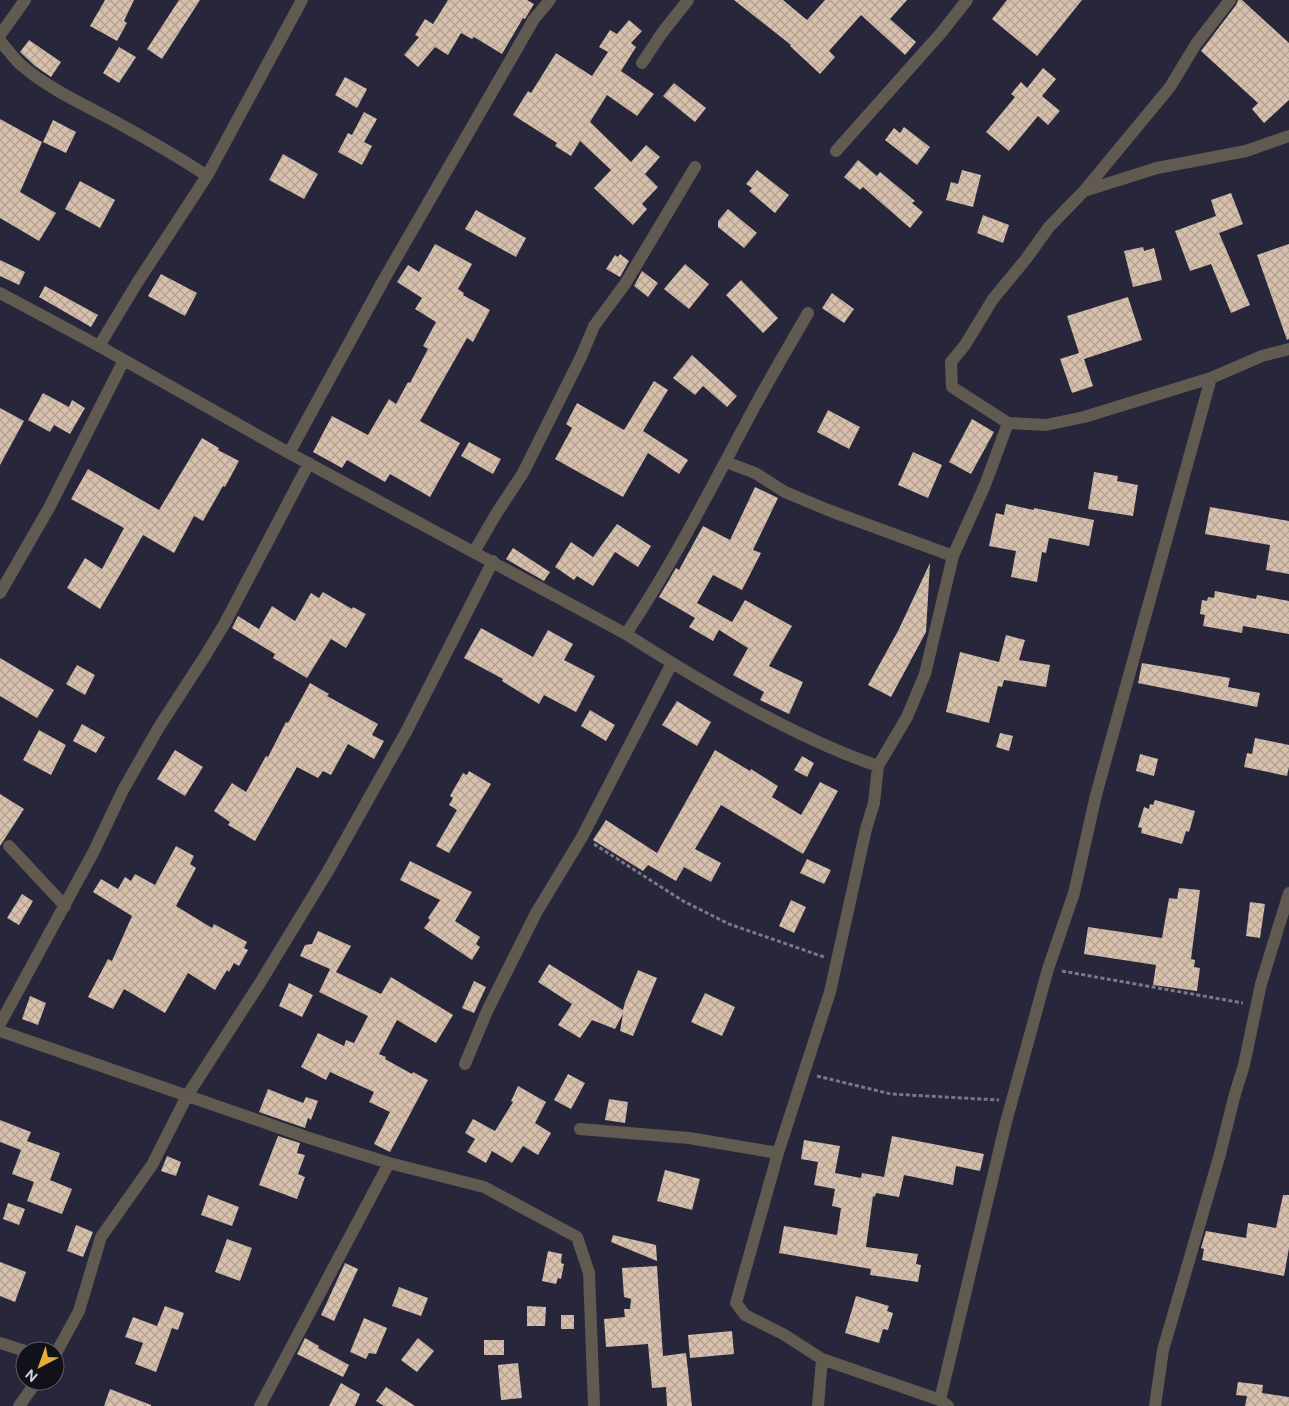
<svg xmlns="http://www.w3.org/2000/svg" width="1289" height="1406" font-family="Figtree,sans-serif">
  <defs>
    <pattern id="building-cross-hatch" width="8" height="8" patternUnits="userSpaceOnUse" patternTransform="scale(1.25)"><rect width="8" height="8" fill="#d7c0ac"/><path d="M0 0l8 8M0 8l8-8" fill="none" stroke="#b1a092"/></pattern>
  </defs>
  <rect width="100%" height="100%" fill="#27263b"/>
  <path fill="url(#building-cross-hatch)" d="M105 0H134L124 21 127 23 117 41 90 26Z
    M179 0H200L162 59 147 49Z
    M448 0H527L534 4 525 19 523 18 502 54 474 37 472 39 461 33 448 55 435 47 418 67 404 55 419 37 415 35 425 19 433 24Z
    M734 0H783L807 20 825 0H907L890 19 916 42 905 55 861 15 829 51 835 57 820 74 790 46 791 45Z
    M1007 0H1082L1037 56 992 19Z
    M1238 0H1242L1289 43V100L1264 123 1252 109 1258 103 1201 51 1236 5Z
    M629 20 642 31 631 43 636 47 621 71 654 94 637 116 607 95 590 122 631 162 646 145 660 157 645 174 658 187 642 204 647 209 633 225 594 188 611 170 580 141 571 156 555 146 557 143 513 115 528 91 531 93 556 53 592 76 608 52 599 47 610 30 617 34Z
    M29 40 61 62 51 77 35 66 20 52Z
    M119 47 136 57 119 83 103 73Z
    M1043 68 1056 79 1042 96 1060 111 1048 125 1038 116 1009 151 986 132 1015 97 1011 94 1021 82 1027 88Z
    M345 77 367 89 357 108 335 95Z
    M674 83 706 108 695 122 663 96Z
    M364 112 377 119 364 142 372 146 362 165 338 152 348 133 352 135Z
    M0 119 42 142 20 192 56 213 39 241 0 218Z
    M53 120 76 132 66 153 43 142Z
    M904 127 930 147 917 165 885 140 894 128 900 133Z
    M283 154 318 174 304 199 269 180Z
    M858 160 877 176 880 172 915 201 912 203 923 212 910 228 863 187 860 190 844 177Z
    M757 170 789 195 775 213 749 191 752 188 746 184Z
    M962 170 981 175 973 207 946 200 951 182 958 184Z
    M80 181 115 200 100 228 65 209Z
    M1231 193 1243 224 1219 233 1250 305 1231 313 1211 264 1190 271 1175 231 1216 216 1211 200Z
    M728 209 757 233 744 248 718 227V221Z
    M476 210 526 238 516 257 465 229Z
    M983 215 1009 225 1003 243 977 233Z
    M435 244 472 264 458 289 464 293 463 295 490 310 473 342 467 338 420 421 460 443 430 497 390 474 385 482 347 460 342 468 313 452 332 416 368 435 389 399 396 404 408 382 410 383 428 349 423 346 436 322 415 309 422 298 397 282 408 265 419 272Z
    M1289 244V339L1287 340 1257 255Z
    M1143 247 1144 251 1154 248 1162 280 1133 287 1124 251Z
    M620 254 629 261 620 277 606 269 615 255 618 257Z
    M0 260 25 272 19 285 0 276Z
    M685 264 709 284 689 309 664 289Z
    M642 271 658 283 648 297 634 286Z
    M161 274 197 293 185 316 148 296Z
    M741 280 778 318 763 333 726 295Z
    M45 286 98 315 91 327 39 297Z
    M832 293 854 309 844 323 822 308Z
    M1128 297 1142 340 1084 359 1093 386 1072 393 1060 359 1079 353 1067 316Z
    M692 355 737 396 727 407 703 386 695 395 673 378Z
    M654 381 668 390 643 431 688 460 679 474 648 453 623 497 555 459 572 428 566 424 577 403 624 430Z
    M43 393 69 407 72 400 85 408 70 434 54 425 50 432 28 420Z
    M0 408 24 421 0 465Z
    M828 410 860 427 849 449 817 432Z
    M972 419 994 432 971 474 949 462Z
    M202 438 219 448 218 450 239 461 225 487 223 486 203 521 194 516 174 553 143 535 100 609 67 588 85 558 102 569 124 528 71 499 88 469 159 510Z
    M469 442 501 459 493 474 461 456Z
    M913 452 942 465 928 498 898 485Z
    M1094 472 1118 476 1117 481 1138 485 1133 516 1088 509Z
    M755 487 778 498 753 550 761 553 742 590 713 575 697 603 732 622 745 600 792 626 769 666 803 682 789 714 760 700 764 692 733 675 748 648 719 630 713 641 689 627 695 618 659 597 676 568 679 570 703 526 730 540Z
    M1006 504 1034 510V508L1094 520 1089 546 1049 538 1046 553 1042 552 1037 582 1011 577 1016 551 989 546 996 513 1004 515Z
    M1210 507 1289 521V574L1266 570 1270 545 1205 534Z
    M617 524 651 546 638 567 615 552 593 586 577 576 574 580 555 567 571 542 593 557Z
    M513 548 550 572 544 581 506 559Z
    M930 563 926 632 891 697 868 685 898 631Z
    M1215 591 1256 599 1257 595 1289 601V634L1243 626 1242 633 1203 626 1205 615 1200 614 1202 600 1207 601 1208 597 1214 598Z
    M323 592 352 609 353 607 366 614 346 648 331 639 307 678 273 658 275 654 232 628 238 616 259 629 272 606 295 621 311 593 319 598Z
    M481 628 533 657 548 630 573 644 564 660 595 676 576 712 544 695 539 704 502 681 503 679 464 658Z
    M1006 635 1025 640 1019 660 1050 665 1046 687 1004 680 1002 687 998 686 989 723 946 712 960 652 999 662Z
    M0 658 54 690 37 718 0 696Z
    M1142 663 1230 678 1228 687 1260 693 1257 707 1138 683Z
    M77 665 95 675 85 695 66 684Z
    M310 683 329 694 327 696 378 724 372 735 384 741 374 759 348 744 331 775 323 771 318 778 297 767 255 841 228 825 230 822 214 811 232 783 246 792 266 756 268 757 286 722 288 723Z
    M677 701 711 722 697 746 662 725Z
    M590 710 615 725 606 741 581 726Z
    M82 724 105 737 96 753 73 741Z
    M39 730 66 745 51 775 23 760Z
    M1000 733 1013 736 1009 751 996 747Z
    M1255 738 1289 745V767L1287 776 1244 767 1247 753 1252 754Z
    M175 750 203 767 185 796 157 779Z
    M715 750 750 771 751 769 778 786 772 797 801 815 820 782 838 791 803 854 721 805 695 849 721 863 711 882 684 867 676 881 648 865 643 871 593 840 606 820 657 853Z
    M1140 754 1158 759 1154 776 1136 771Z
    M802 756 814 763 807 777 794 770Z
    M469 771 491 784 449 853 436 846 457 810 449 805 453 798 450 796 463 773 467 775Z
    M0 794 24 809 0 846Z
    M1155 800 1195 811 1189 832 1186 831 1182 844 1141 833 1142 828 1138 827 1144 807 1149 809 1150 804 1153 805Z
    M176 846 194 856 190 864 196 868 176 906 212 928 214 924 247 942 244 948 248 950 239 966 234 963 229 972 227 970 215 990 188 973 165 1013 124 989 113 1009 88 997 108 959 112 961 132 916 93 892 101 879 118 889 125 877 131 881 135 874 155 885Z
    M807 859 831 870 824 884 800 873Z
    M410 861 472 892 455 921 480 937 476 944 480 947 472 960 424 928 430 920 428 918 440 900 400 880Z
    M1179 888 1200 890 1191 959 1195 960 1194 967 1200 968 1197 991 1153 985 1156 965 1084 954 1088 927 1162 938 1169 898 1177 899Z
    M22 894 33 901 19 925 7 918Z
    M791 900 806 907 794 933 779 926Z
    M1250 902 1265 904 1260 938 1246 936Z
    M318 931 351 946 336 972 334 971 381 994 391 977 453 1015 436 1043 397 1020 379 1054 386 1057 385 1059 412 1074 413 1072 428 1080 390 1152 374 1144 390 1112 369 1102 374 1092 330 1072 326 1080 301 1067 318 1033 344 1046 346 1040 354 1043 368 1016 319 992 330 969 300 956 305 945 312 944Z
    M549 964 623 1010 625 1002 638 970 657 978 633 1036 620 1031 623 1014 615 1029 592 1020 580 1038 558 1025 572 1004 538 982Z
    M474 981 486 987 474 1013 462 1008Z
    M289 983 313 995 302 1017 279 1006Z
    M705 993 735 1007 722 1036 691 1022Z
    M30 996 46 1003 38 1025 22 1019Z
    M568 1074 585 1083 571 1109 554 1100Z
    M518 1086 546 1102 535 1123 551 1133 538 1155 523 1146 512 1163 492 1151 486 1163 467 1152 475 1139 465 1133 473 1119 495 1131 513 1102 511 1101Z
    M268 1089 303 1103 306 1097 318 1101 311 1120 308 1118 305 1128 259 1112Z
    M609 1099 628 1102 625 1123 605 1120Z
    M0 1120 31 1132 27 1141 60 1153 50 1180 72 1189 62 1214 27 1201 34 1182 12 1174 21 1150 0 1142Z
    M278 1136 300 1143 297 1153 305 1155 298 1174 305 1177 297 1199 259 1185Z
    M892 1136 984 1154 980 1171 956 1166 953 1185 904 1175 899 1197 876 1193 875 1197 873 1196 866 1247 918 1254 916 1264 921 1265 918 1282 870 1275 871 1269 779 1253 784 1226 837 1235 841 1208 832 1206 835 1189 814 1185 818 1162 801 1159 804 1140 840 1146 835 1173 861 1178 862 1173 884 1177Z
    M167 1156 181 1162 176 1176 161 1171Z
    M665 1170 700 1179 692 1210 657 1201Z
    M208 1195 239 1207 232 1226 201 1215Z
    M1283 1195H1289V1248L1284 1276 1202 1260 1204 1249 1201 1248 1206 1231 1246 1238 1248 1223 1276 1228Z
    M8 1203 25 1209 19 1225 3 1219Z
    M76 1225 93 1232 83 1257 67 1251Z
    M613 1235 656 1245 657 1261 611 1242Z
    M227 1239 252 1248 240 1281 215 1272Z
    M548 1251 562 1254 561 1263 564 1264 561 1279 558 1278 556 1284 542 1281Z
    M0 1262 26 1272 15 1302 0 1296Z
    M345 1263 358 1269 334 1321 321 1315Z
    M657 1266 663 1356 686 1353 692 1406H667L666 1387 652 1388 648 1344 606 1347 604 1319 625 1317 624 1309H630L631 1299 624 1297 622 1268Z
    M399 1287 428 1298 421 1316 392 1306Z
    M856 1296 889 1306 887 1311 893 1313 888 1330 883 1329 879 1343 845 1333Z
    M165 1306 184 1313 178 1330 172 1328 156 1372 135 1364 143 1343 125 1337 133 1317 157 1326Z
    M527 1306 546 1307 545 1326H527Z
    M561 1315H574V1329H561Z
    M364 1318 387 1328 376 1354 369 1353 366 1359 350 1352Z
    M732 1331 734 1354 690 1358 688 1335Z
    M305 1338 319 1346 318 1348 349 1365 343 1377 297 1354Z
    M418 1338 434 1351 417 1372 401 1360Z
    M484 1340H504V1355H484Z
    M518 1363 522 1398 501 1400 498 1365Z
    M1238 1382 1263 1385 1262 1393 1289 1397V1406H1245L1247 1396 1236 1395Z
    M341 1383 360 1394 355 1406H329Z
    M386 1387 415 1406H384L376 1401Z
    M110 1389 151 1405V1406H104Z"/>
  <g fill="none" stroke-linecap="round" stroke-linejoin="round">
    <path stroke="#78788a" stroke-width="3" stroke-dasharray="4 2.5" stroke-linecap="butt" d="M594 844 683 901 729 924 824 957
      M1062 971 1243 1003
      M817 1076 891 1094 999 1100"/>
    <path stroke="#615a51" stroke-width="12" d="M1230 0 1196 44 1170 87 1084 191 1049 227 1026 259 993 299 965 345 951 362 952 387 1008 423 1046 425 1084 417 1211 378 1262 356 1289 349
      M0 35 25 0
      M0 41C7 49 13 57 20 64 45 86 76 101 105 116 140 135 175 154 207 176
      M642 63 662 33 688 0
      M836 151 941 33 967 0
      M1084 191 1157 168 1246 151 1289 136
      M0 293 99 346 289 453 626 634C682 670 740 705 801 734 826 746 851 757 878 766
      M99 346 137 283 207 176 302 0
      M289 453 383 281 534 19 550 0
      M726 462 755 473 785 492 828 510 953 556
      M474 552 496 514 523 473 581 357 594 326 625 284 695 167
      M0 593 49 508 124 360
      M626 634C672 565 709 492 748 419 767 383 788 348 808 313
      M9 846 65 906
      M0 1024 94 851 123 790 159 727 205 656 225 623 309 463
      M0 1031 309 1138 389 1163 484 1187 577 1237 589 1273 594 1406
      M465 1064 488 1009 536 913 582 837 672 663
      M580 1129 689 1138 778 1153
      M0 1343 25 1351
      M55 1355 79 1311 101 1237 152 1165 187 1096 260 983 328 871 406 732 493 561
      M940 1400 1006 1122 1048 969 1074 893 1096 795 1211 378
      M19 1406 37 1381
      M260 1406 389 1163
      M818 1406 822 1359
      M948 1406 940 1400 822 1359 783 1334 745 1315 736 1303 778 1153 830 992 866 829 874 803 878 766 907 717 925 674 953 556 985 485 1008 423
      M1155 1406 1163 1350 1220 1154 1235 1094 1244 1065 1261 984 1289 893"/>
  </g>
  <g transform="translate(40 1366) rotate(221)"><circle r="24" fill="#11111a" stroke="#5e5e69"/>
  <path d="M0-4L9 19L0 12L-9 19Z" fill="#e9aa38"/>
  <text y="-8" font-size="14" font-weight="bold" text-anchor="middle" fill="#d2d2e0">N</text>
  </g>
</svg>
